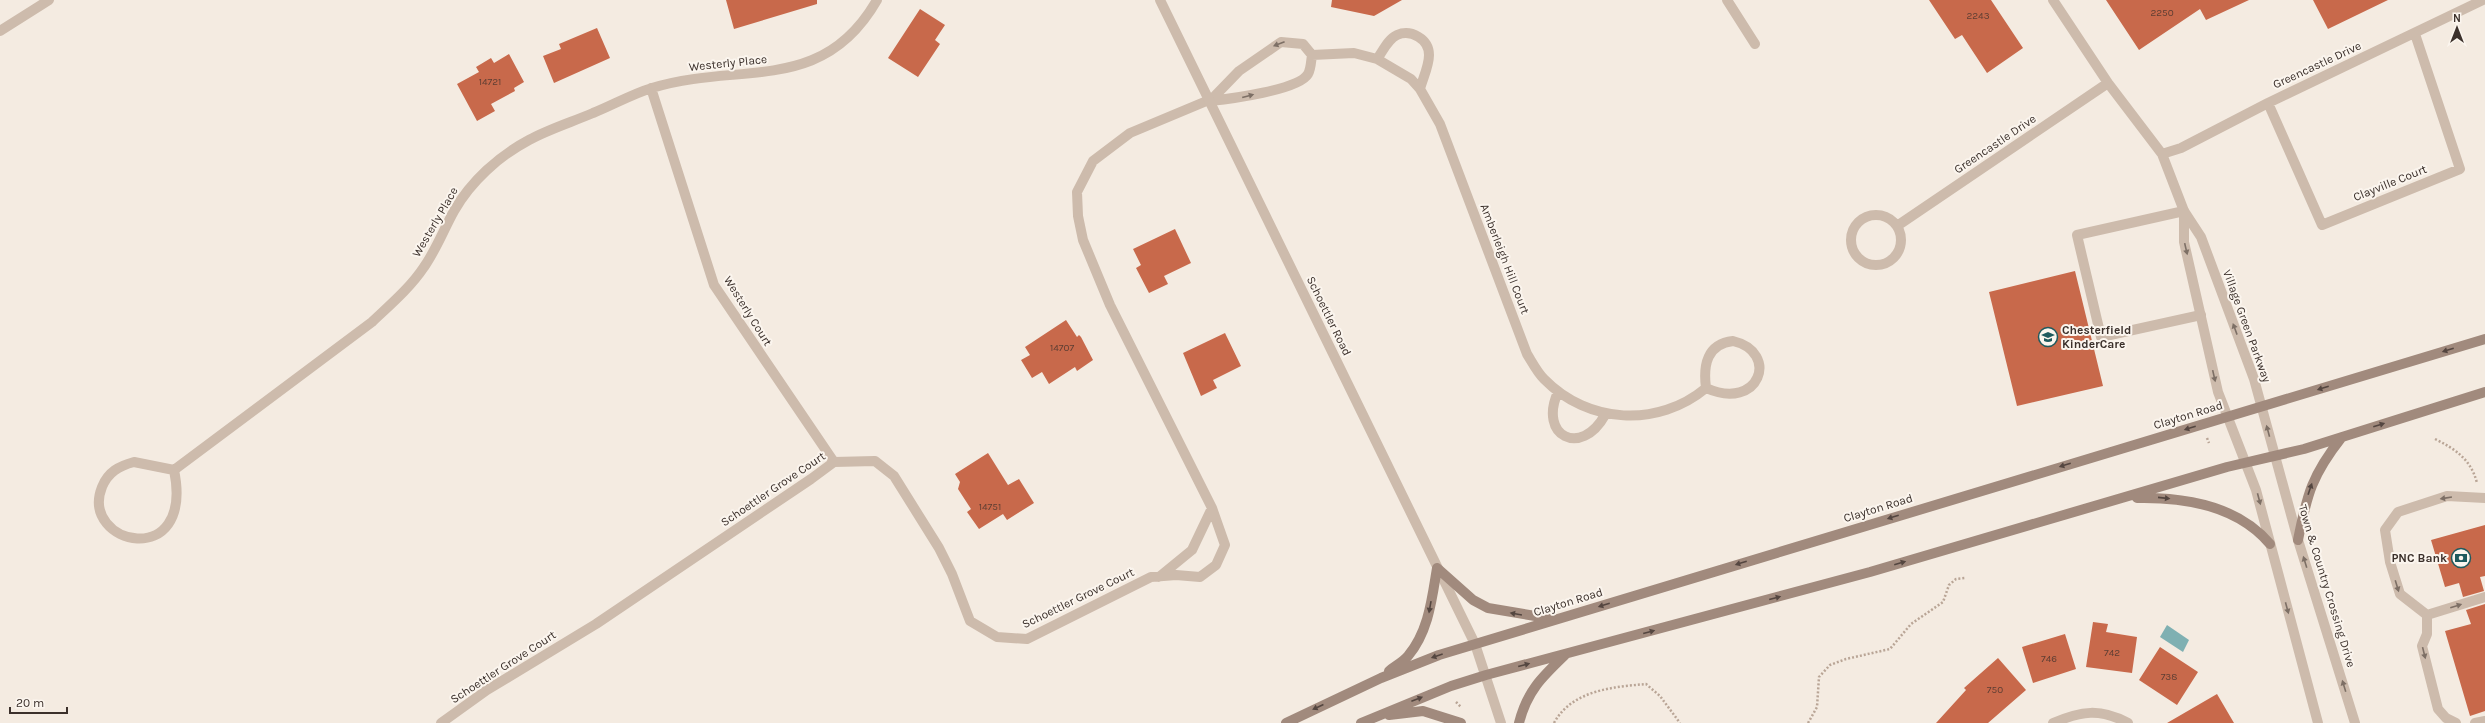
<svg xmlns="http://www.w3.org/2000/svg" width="2485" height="723" font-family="Karla,sans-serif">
  <rect width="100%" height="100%" fill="#f4ebe1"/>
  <path fill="#7fb0b2" d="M2167 625 2189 640 2183 652 2160 637Z"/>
  <path fill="#c8694b" d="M726 0H817V4L734 29Z
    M1332 0H1402L1374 16 1331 7Z
    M1929 0H1991L2023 48 1987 73 1962 35 1955 39Z
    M2106 0H2249L2206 20 2200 9 2139 50Z
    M2313 0H2388L2328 29Z
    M920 9 945 25 935 40 940 44 918 77 888 58Z
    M597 28 610 58 554 83 543 56 561 49 559 44Z
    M509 54 524 82 514 88 515 91 491 104 495 111 477 121 457 84 479 72 476 67 491 58 494 63Z
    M1175 229 1191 263 1164 276 1168 284 1149 293 1136 268 1141 265 1133 249Z
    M2075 271 2103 386 2017 406 1989 292Z
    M1066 320 1077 337 1079 335 1081 337 1093 360 1077 371 1075 367 1049 384 1042 372 1032 378 1021 360 1030 355 1025 347Z
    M1225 333 1241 366 1213 380 1217 388 1201 396 1183 353Z
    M988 453 1008 485 1019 479 1034 503 1007 520 1003 514 979 529 967 512 971 509 958 489 960 482 955 474Z
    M2485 525V576L2480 577 2484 591 2463 597 2459 583 2445 587 2431 540Z
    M2485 604V711L2470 716 2445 631 2471 624 2466 610Z
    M2093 622 2108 624 2106 632 2137 637 2132 673 2086 667Z
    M2065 634 2076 669 2033 683 2022 647Z
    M2160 647 2198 672 2177 705 2139 680Z
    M1998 658 2026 690 1988 723H1936L1966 690 1964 688Z
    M2217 694 2234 723H2167Z"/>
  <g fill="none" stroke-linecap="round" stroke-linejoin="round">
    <path stroke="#b9a596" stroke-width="2.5" stroke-dasharray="2 2" stroke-linecap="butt" d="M2207 438 2209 443
      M2435 439C2455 449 2471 459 2477 483
      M1456 702 1461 707
      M1554 723C1572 690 1613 687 1646 684L1660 696 1680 723
      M1808 723 1817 707 1819 677 1830 665 1846 659 1890 649 1911 624 1943 602 1949 585 1956 579 1965 578"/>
    <path stroke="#cdbbac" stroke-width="10" d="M2184 211 2077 235 2101 337 2201 315
      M2427 615 2400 594 2390 562 2385 530 2398 512 2447 496 2485 498
      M2427 615V634L2422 646 2438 709 2446 718 2456 723
      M2427 615 2485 597
      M2475 723 2485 721"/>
    <path stroke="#cdbbac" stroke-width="10" d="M1727 0 1755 44
      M2053 0 2108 83 2162 154 2184 211 2201 237 2254 379 2298 540 2355 723
      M0 31 49 0
      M1312 55 1354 53 1377 59 1411 79 1420 89 1440 124 1527 354C1532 362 1537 372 1544 379 1588 424 1658 428 1706 388
      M1377 59C1383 51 1388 39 1397 35 1411 29 1429 39 1429 55 1429 66 1423 78 1420 89
      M651 88 714 285 834 462
      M1210 101 1239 71 1281 42 1303 44 1312 55
      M1210 101C1229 99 1299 90 1308 74 1311 69 1311 61 1312 55
      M2268 103 2322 225 2460 169 2415 34
      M2162 154 2181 148 2268 103 2483 0
      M2184 211V242L2218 392 2256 490 2318 723
      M1851 240a25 25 0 1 1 50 0a25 25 0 1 1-50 0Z
      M1897 226 2108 83
      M1733 341C1780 352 1760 412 1706 388 1703 365 1707 344 1733 341Z
      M1558 392C1538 436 1581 458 1605 415
      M134 462 174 470C195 572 79 545 102 487 108 472 119 466 134 462Z
      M174 470 372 322C390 305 410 288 424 267 436 250 444 229 454 211 471 181 499 156 529 140 549 129 572 122 593 113 613 105 632 94 652 88 739 61 822 96 877 0
      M1159 577 1192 550 1212 508
      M441 723 487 690 596 624 811 479 834 462 875 461 894 476 939 548 952 574 970 621 997 637 1027 639 1151 577 1176 575 1200 577 1216 565 1225 545 1212 508 1110 305 1083 240 1078 216 1077 192 1093 161 1130 133 1209 100
      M2053 723C2081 711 2100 708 2128 723"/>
    <path stroke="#cdbbac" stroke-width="10" d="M1160 0 1475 644 1501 723"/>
    <path stroke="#a18a7d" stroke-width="10" d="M2137 498C2185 497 2238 506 2270 544
      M2298 540C2307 494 2312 475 2342 437
      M1437 568 1473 600 1488 608 1553 619
      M1389 671C1395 666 1403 662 1408 656 1429 631 1432 598 1437 568
      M1389 715 1423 711 1461 723
      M1286 723 1381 678 1439 655 2485 339
      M1361 723 1451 686 1486 675 1870 572 2227 467 2304 449 2485 392
      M1519 723C1527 691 1542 677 1565 655"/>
  </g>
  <defs><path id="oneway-solid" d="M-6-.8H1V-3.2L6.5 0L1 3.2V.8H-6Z"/></defs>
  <g fill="#7d6f65">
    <use href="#oneway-solid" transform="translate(1279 44) rotate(159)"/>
    <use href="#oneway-solid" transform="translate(1248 96) rotate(-15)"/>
    <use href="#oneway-solid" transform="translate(2186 249) rotate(77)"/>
    <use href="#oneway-solid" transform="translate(2235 329) rotate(-110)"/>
    <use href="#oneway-solid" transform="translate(2214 376) rotate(77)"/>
    <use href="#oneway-solid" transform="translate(2268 431) rotate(-105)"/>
    <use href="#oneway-solid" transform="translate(2446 498) rotate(171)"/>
    <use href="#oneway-solid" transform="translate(2259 499) rotate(75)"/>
    <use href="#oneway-solid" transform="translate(2305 562) rotate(-107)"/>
    <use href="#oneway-solid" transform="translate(2397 586) rotate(73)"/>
    <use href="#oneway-solid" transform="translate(2456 606) rotate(-17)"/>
    <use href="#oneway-solid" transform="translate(2287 608) rotate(75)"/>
    <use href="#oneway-solid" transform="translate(2424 653) rotate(76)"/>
    <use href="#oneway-solid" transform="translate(2344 686) rotate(-107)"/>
  </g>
  <g fill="#544640">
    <use href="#oneway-solid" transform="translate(2448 350) rotate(163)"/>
    <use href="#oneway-solid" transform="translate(2323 388) rotate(163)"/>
    <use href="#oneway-solid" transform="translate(2379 425) rotate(-17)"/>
    <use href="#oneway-solid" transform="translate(2190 428) rotate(163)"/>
    <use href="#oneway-solid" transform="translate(2065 465) rotate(163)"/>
    <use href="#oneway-solid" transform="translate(2310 489) rotate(-71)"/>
    <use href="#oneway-solid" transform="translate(2164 498) rotate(6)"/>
    <use href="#oneway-solid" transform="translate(1893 517) rotate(163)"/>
    <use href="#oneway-solid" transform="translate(1741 563) rotate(163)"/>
    <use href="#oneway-solid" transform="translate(1900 563) rotate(-16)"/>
    <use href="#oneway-solid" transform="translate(1775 598) rotate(-15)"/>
    <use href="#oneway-solid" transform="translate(1604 605) rotate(163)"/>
    <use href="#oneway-solid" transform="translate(1430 607) rotate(100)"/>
    <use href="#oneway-solid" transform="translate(1516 614) rotate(-170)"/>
    <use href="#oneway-solid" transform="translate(1649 632) rotate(-15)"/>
    <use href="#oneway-solid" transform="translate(1437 656) rotate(161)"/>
    <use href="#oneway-solid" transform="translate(1524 665) rotate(-15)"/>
    <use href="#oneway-solid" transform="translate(1417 699) rotate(-21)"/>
    <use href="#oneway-solid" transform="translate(1318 707) rotate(155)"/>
  </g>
  <defs>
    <g id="school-ring" transform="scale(1)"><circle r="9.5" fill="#fbf5ee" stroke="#1f5a5e" stroke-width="1.5"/><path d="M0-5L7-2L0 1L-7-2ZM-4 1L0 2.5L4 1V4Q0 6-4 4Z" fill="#1f5a5e"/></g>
    <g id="bank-ring" transform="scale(1)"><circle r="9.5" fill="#fbf5ee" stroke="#1f5a5e" stroke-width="1.5"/><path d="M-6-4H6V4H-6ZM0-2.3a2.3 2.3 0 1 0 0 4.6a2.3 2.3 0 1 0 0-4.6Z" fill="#1f5a5e"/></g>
  </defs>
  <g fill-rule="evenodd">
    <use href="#school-ring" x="2048" y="337"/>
    <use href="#bank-ring" x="2461" y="558"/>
  </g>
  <g text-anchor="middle" stroke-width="4" stroke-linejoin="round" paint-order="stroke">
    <g font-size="10" fill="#5e3e33">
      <text x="2162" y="16">2250</text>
      <text x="1978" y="19">2243</text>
      <text x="490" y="85">14721</text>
      <text x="1062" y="351">14707</text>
      <text x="990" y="510">14751</text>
      <text x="2112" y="656">742</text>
      <text x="2049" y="662">746</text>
      <text x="2169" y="680">738</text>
      <text x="1995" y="693">750</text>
    </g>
    <g font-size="12" fill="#3b302b" stroke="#fbf5ee">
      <text transform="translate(728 63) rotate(-6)" y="4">Westerly Place</text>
      <text transform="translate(2317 65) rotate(-25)" y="4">Greencastle Drive</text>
      <text transform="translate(1995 144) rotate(-34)" y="4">Greencastle Drive</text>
      <text transform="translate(2390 183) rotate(-22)" y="4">Clayville Court</text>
      <text transform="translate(435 222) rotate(-60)" y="4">Westerly Place</text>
      <text transform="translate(1505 259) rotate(69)" y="4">Amberleigh Hill Court</text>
      <text transform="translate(748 311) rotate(58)" y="4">Westerly Court</text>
      <text transform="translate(1329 316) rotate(64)" y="4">Schoettler Road</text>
      <text transform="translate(2247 326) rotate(70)" y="4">Village Green Parkway</text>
      <text transform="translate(2188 415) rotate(-17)" y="4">Clayton Road</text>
      <text transform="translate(773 489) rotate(-34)" y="4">Schoettler Grove Court</text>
      <text transform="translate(1878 508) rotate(-17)" y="4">Clayton Road</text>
      <text transform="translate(2327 586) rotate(73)" y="4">Town &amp; Country Crossing Drive</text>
      <text transform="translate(1078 598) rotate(-26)" y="4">Schoettler Grove Court</text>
      <text transform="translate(1568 602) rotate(-17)" y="4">Clayton Road</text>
      <text transform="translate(503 667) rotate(-33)" y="4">Schoettler Grove Court</text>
    </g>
    <g font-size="12" font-weight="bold" fill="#3b302b" stroke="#fbf5ee" text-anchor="start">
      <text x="2062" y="334">Chesterfield<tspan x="2062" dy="14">KinderCare</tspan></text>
      <text x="2447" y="562" text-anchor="end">PNC Bank</text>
    </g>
  </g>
  <g transform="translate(2457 28)" stroke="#fbf5ee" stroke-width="3" paint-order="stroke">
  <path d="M0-3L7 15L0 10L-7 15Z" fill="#3b302b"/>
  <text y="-6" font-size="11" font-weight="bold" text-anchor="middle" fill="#3b302b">N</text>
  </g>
  <path d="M10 707v6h57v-6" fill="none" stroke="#3b302b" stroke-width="2"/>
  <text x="16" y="707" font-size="12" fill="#3b302b" stroke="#fbf5ee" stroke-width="3" paint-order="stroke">20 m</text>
</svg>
